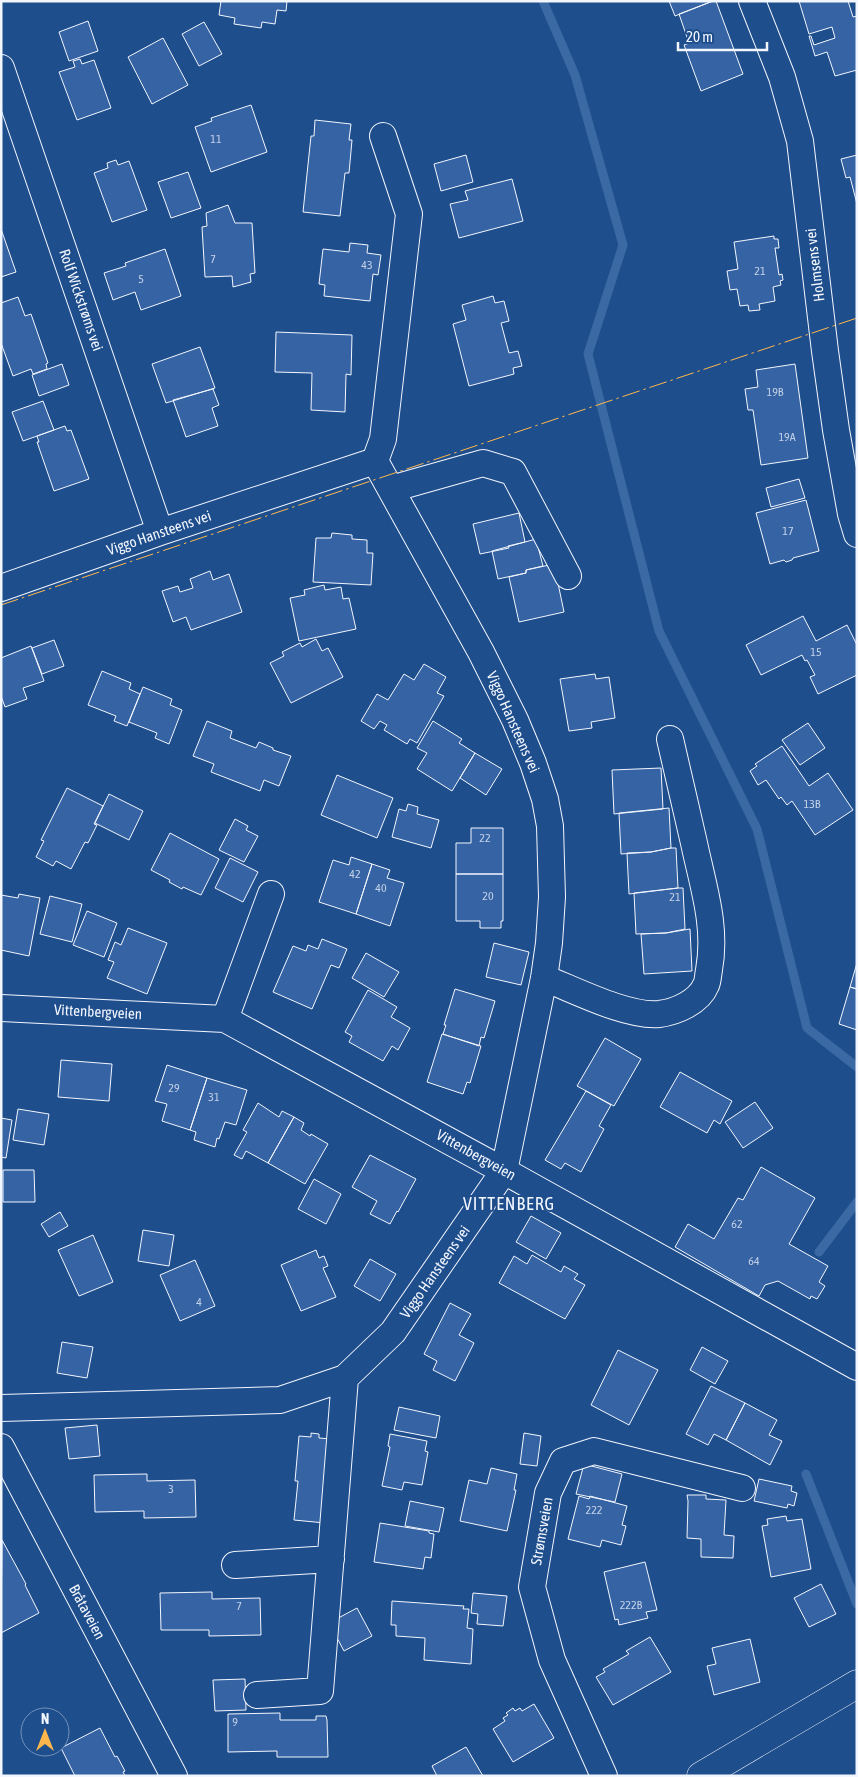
<svg xmlns="http://www.w3.org/2000/svg" width="858" height="1777" font-family="'Asap Condensed',sans-serif">
  <rect width="100%" height="100%" fill="#1f4e8c"/>
  <g fill="none" stroke-linecap="round" stroke-linejoin="round">
    <path stroke="#3b69a3" stroke-width="9" d="M543 1 575 75 623 245 588 354 659 631 757 829 807 1028 857 1067
      M819 1252 857 1202
      M806 1474 857 1604"/>
  </g>
  <path fill="#3563a3" stroke="#f2f6ff" d="M221 1H287L286 11 277 10 275 24 262 22 261 28 234 24 235 18 219 15Z
    M669 1H713L675 16Z
    M713 1H716L743 74 701 91 684 45 689 43 679 14Z
    M799 1H848L853 17 857 16V70L835 76 827 52 815 56 809 36H811L814 45 835 38 832 27 809 34Z
    M88 21 98 51 69 61 59 32Z
    M204 22 222 54 199 66 182 34Z
    M163 38 188 85 152 104 128 57Z
    M80 59 82 64 94 60 111 108 77 120 59 72 75 67 73 61Z
    M251 105 267 152 211 172 195 127 212 121 211 118Z
    M315 120 351 124 349 140H352L349 173H345L340 216 303 212 311 136H314Z
    M466 155 473 182 441 191 434 164Z
    M857 155V204L850 177 846 178 841 159Z
    M116 160 118 165 129 161 147 210 112 222 94 173 108 168 107 163Z
    M188 172 201 208 171 218 158 182Z
    M512 179 523 221 459 238 450 204 468 200 465 191Z
    M228 205 235 223H252L255 273 250 274 251 282 233 287 232 276 205 277 202 227 207 226 206 213Z
    M1 229 16 272 1 277Z
    M774 236V239H778L779 248H775L779 275 782 274 783 280 780 281 781 285 773 287 775 301 759 304 760 310 749 311 748 305 740 306 737 289 730 290 727 271 738 269 734 242Z
    M350 243 368 245 367 253 381 255 378 275 373 274 370 301 324 296 325 285 319 284 323 249 349 252Z
    M165 249 181 296 141 310 135 292 113 300 104 273 126 266 125 263Z
    M493 296 495 303 504 301 509 321 501 323 509 353 518 351 522 366 513 368 514 374 469 386 453 324 466 320 462 305Z
    M18 297 25 316 31 314 48 363 46 364 47 369 33 374 31 369 13 376 1 343V303Z
    M276 332 352 335 351 375 346 374 345 412 311 410 312 373 275 372Z
    M200 347 215 388 166 403 152 364Z
    M62 364 69 385 39 396 32 375Z
    M795 364 808 458 761 465 753 410H748L745 389 758 387 756 370Z
    M213 389 219 405 212 408 218 426 186 437 173 400Z
    M43 401 54 430 23 441 12 412Z
    M65 426 67 431 71 430 89 479 54 491 37 442H39L37 436Z
    M799 479 805 498 771 507 766 488Z
    M806 500 819 551 793 558 792 560 786 562 784 560 770 564 756 513Z
    M519 513 525 542 508 546 509 548 480 554 473 524Z
    M332 533 352 535V539L367 540V553H373L371 585 313 582 316 538H331Z
    M536 539 543 566 526 570V573L498 579 492 551Z
    M554 564 564 612 519 622 509 577 526 573V570Z
    M210 571 213 580 229 574 242 612 191 630 186 617 173 622 162 591 178 586 180 592 193 588 190 579Z
    M324 585 325 590 341 587 343 599 349 598 356 629 299 641 290 598 305 595 304 590Z
    M803 616 816 641 847 625 857 645V675L818 694 810 677 815 675 807 660 805 661 802 655 761 675 746 645Z
    M316 639 322 651 328 648 343 677 291 703 270 663 284 656 282 652 300 643 302 647Z
    M54 640 64 666 42 674 32 648Z
    M31 646 44 681 23 688 27 699 5 707 1 696V658Z
    M424 664 446 677 437 693 444 696 417 743 410 739 407 744 384 730 387 725 380 721 374 729 361 721 377 694 388 700 404 674 414 680Z
    M102 671 131 683 129 689 140 694 127 726 114 721 116 716 88 705Z
    M595 674 596 679 609 677 615 718 591 722 592 728 569 731 560 679Z
    M143 687 172 699 170 705 182 710 169 744 155 738 157 733 129 722Z
    M207 721 232 731 230 738 256 748 259 742 273 748V750L291 756 279 786 264 780 260 791 211 772 214 764 193 756Z
    M433 721 462 739 459 743 475 753 452 791 417 769 427 753 417 748Z
    M808 723 825 748 800 765 782 740Z
    M782 746 809 786 828 773 853 810 815 835 792 801 787 805 781 797 779 799 766 780 758 785 750 771 757 766 755 764Z
    M475 753 502 769 486 795 460 778Z
    M661 768 663 809 614 814 612 770Z
    M337 775 393 798 377 838 321 815Z
    M67 788 103 806 94 824 97 825 88 843 85 842 71 869 56 861 53 866 36 857 44 841 41 840Z
    M109 794 143 811 129 840 95 823Z
    M408 804 418 807 417 814 439 820 431 848 392 837 399 809 406 811Z
    M669 808 671 848 651 852 621 854 619 813Z
    M235 819 248 826 246 830 258 836 244 862 219 850Z
    M471 828H503V874H456V843H471Z
    M170 833 219 859 201 895 183 887 182 889 169 882 170 880 151 870Z
    M671 848H676L678 888 629 894 627 853 651 852Z
    M351 857 372 864 356 914 319 902 333 860 349 865Z
    M230 858 258 872 243 902 215 888Z
    M372 864 390 870 387 878 404 883 390 926 356 914Z
    M456 874H503V921H501V928H480V921H456Z
    M678 888H683L685 929 666 933 636 934 634 893Z
    M19 894 40 898 29 956 1 950V895L18 898Z
    M50 896 82 904 72 942 40 934Z
    M87 911 117 923 104 957 73 945Z
    M128 928 167 943 147 994 107 978 114 962 108 960 115 942 121 945Z
    M690 929 692 971 644 974 641 934 666 933Z
    M322 939 347 949 339 968 331 965 312 1009 273 992 293 946 306 951 308 945 318 949Z
    M494 943 529 952 521 985 486 977Z
    M366 953 399 972 384 997 352 978Z
    M857 963V989L850 987Z
    M850 987 857 989V1030L839 1024Z
    M455 989 495 1001 484 1038 481 1037 479 1046 443 1034 446 1025H444Z
    M368 990 397 1007 391 1017 410 1028 398 1050 392 1046 383 1061 349 1042 352 1036 345 1032Z
    M442 1034 481 1046 470 1083 467 1082 463 1094 427 1082Z
    M605 1038 641 1059 614 1106 577 1086Z
    M61 1060 112 1064 109 1101 58 1097Z
    M167 1065 207 1078 190 1130 162 1121 167 1104 155 1101Z
    M680 1072 732 1101 720 1124 714 1120 707 1133 660 1107Z
    M207 1078 247 1090 236 1125 225 1122 219 1139 217 1138 215 1147 194 1140 196 1132 190 1130Z
    M586 1091 611 1105 599 1126 604 1129 581 1172 565 1163 561 1169 545 1160Z
    M755 1102 773 1128 743 1148 725 1122Z
    M258 1103 279 1117 282 1111 294 1117 268 1163 246 1151 242 1159 234 1155 247 1132 243 1130Z
    M18 1109 49 1114 44 1145 13 1140Z
    M294 1117 304 1123 301 1130 310 1136 311 1134 328 1144 305 1184 268 1163Z
    M1 1118 12 1120 6 1158 1 1157Z
    M370 1155 416 1179 398 1212 397 1211 390 1224 370 1214 377 1201 352 1187Z
    M761 1167 815 1198 789 1244 828 1266 819 1282 825 1286 817 1299 811 1296 810 1299 778 1281 765 1285 759 1296 675 1247 688 1224 714 1239 738 1198 743 1200Z
    M3 1170H34L35 1202H3Z
    M314 1179 341 1194 326 1224 298 1209Z
    M60 1212 68 1226 49 1237 41 1224Z
    M531 1216 561 1233 546 1259 516 1242Z
    M143 1230 174 1235 169 1266 138 1261Z
    M93 1235 113 1282 79 1296 58 1250Z
    M316 1250 319 1258 324 1256 328 1266 323 1268 336 1297 301 1311 281 1265Z
    M532 1255 561 1272 564 1266 578 1274 574 1279 585 1285 565 1319 499 1283 514 1256 527 1264Z
    M370 1259 396 1274 380 1301 354 1286Z
    M195 1260 215 1306 180 1321 160 1275Z
    M450 1303 471 1314 459 1335 474 1343 455 1381 433 1370 437 1361 424 1354Z
    M62 1342 93 1347 87 1378 57 1373Z
    M702 1347 728 1361 715 1384 690 1370Z
    M618 1350 658 1370 629 1425 591 1405Z
    M711 1386 745 1403 726 1440 714 1434 708 1445 686 1434Z
    M745 1403 777 1420 769 1435 782 1441 770 1465 726 1440Z
    M399 1407 440 1416 436 1438 394 1430Z
    M97 1425 100 1456 69 1459 65 1428Z
    M311 1433 319 1434V1438L331 1439 325 1523 294 1520 298 1481H295L299 1436 311 1437Z
    M524 1433 541 1436 537 1466 520 1464Z
    M390 1434 427 1441 425 1451 428 1452 422 1485 404 1482 402 1490 382 1486 390 1447 388 1446Z
    M584 1464 622 1474 615 1502 576 1494Z
    M491 1468 517 1474 514 1490H516L507 1531 460 1521 469 1480 487 1484Z
    M147 1474V1481L195 1480 196 1517 144 1518V1511L95 1512 94 1475Z
    M759 1479 792 1486 791 1491 797 1493 794 1506 788 1504 787 1508 754 1501Z
    M687 1495H706V1499L726 1500 724 1535 734 1536 733 1558 701 1557V1539L687 1538 688 1501Z
    M579 1496 589 1499 590 1496 627 1506 622 1525 626 1526 621 1545 602 1540 600 1547 568 1539Z
    M410 1501 444 1508 439 1532 405 1526Z
    M786 1516 787 1521 802 1519 811 1569 771 1577 762 1526 768 1525 767 1519Z
    M380 1523 429 1531V1533L434 1534 431 1558 425 1557 423 1569 374 1562Z
    M2 1540 26 1584 25 1585 39 1613 1 1633Z
    M645 1562 657 1610 646 1612 648 1618 619 1625 618 1619 615 1620 604 1572Z
    M821 1584 836 1614 809 1627 794 1598Z
    M212 1592V1599L260 1598 261 1635 209 1636V1630H161L160 1593Z
    M473 1593 507 1596 503 1626 477 1624 478 1614 471 1613Z
    M392 1601 464 1606 463 1609H469L467 1628 473 1629 471 1664 424 1660 425 1638 396 1636V1625H391Z
    M357 1608 372 1636 344 1651 329 1623Z
    M650 1637 671 1672 613 1705 596 1677 605 1672 603 1669 629 1654 626 1651Z
    M750 1639 760 1682 714 1695 707 1666 716 1664 712 1648Z
    M245 1679 246 1710 215 1711 213 1680Z
    M534 1704 554 1738 513 1762 493 1729 505 1721 503 1718 508 1715 506 1713 513 1708 515 1711 520 1708 522 1711Z
    M280 1713V1720H316V1716H326L327 1720 328 1757H277V1751L228 1752V1714Z
    M100 1728 115 1757 117 1756 125 1771 123 1772 125 1776H75L61 1748Z
    M466 1747 483 1776H437L432 1766Z"/>
  <g fill="none" stroke-linecap="round" stroke-linejoin="round">
    <g stroke="#f2f6ff" stroke-width="28">
      <path id="street" d="M752 1 782 77 800 141 825 351 836 430 851 514 857 534
        M1 68 160 532
        M375 461 383 439 409 214 383 136
        M391 489 483 463 513 472 568 576
        M1 588 160 532 375 461
        M544 978C575 990 627 1017 659 1014 676 1012 699 1002 706 985 708 981 708 975 709 970 717 926 703 886 694 843 686 808 678 774 670 739
        M1 1008 225 1019 504 1171 857 1367
        M225 1019 271 894
        M1 1408 280 1400 345 1378 393 1332 504 1171 544 978 549 943 552 897 550 826 545 799 533 763 515 720 481 652 375 461
        M1 1447 174 1776
        M235 1565 331 1559
        M257 1695 320 1691 345 1378
        M604 1776 552 1660 532 1587 548 1493 563 1461 594 1451 742 1488"/>
    </g>
    <g stroke="#f2f6ff" stroke-width="29">
      <path id="secondary" d="M701 1776 857 1684"/>
    </g>
    <use href="#street" stroke="#1f4e8c" stroke-width="26"/>
    <use href="#secondary" stroke="#1f4e8c" stroke-width="28"/>
    <path stroke="#ffb74d" stroke-width="1" stroke-dasharray="18 4 2.5 4" stroke-linecap="butt" d="M1 605 857 318"/>
  </g>
  <g text-anchor="middle" stroke-width="4" stroke-linejoin="round" paint-order="stroke">
    <g font-size="12" fill="#c3d1e8">
      <text x="216" y="143">11</text>
      <text x="213" y="263">7</text>
      <text x="367" y="269">43</text>
      <text x="760" y="275">21</text>
      <text x="141" y="283">5</text>
      <text x="775" y="396">19B</text>
      <text x="787" y="441">19A</text>
      <text x="788" y="535">17</text>
      <text x="816" y="656">15</text>
      <text x="812" y="808">13B</text>
      <text x="485" y="842">22</text>
      <text x="355" y="878">42</text>
      <text x="381" y="892">40</text>
      <text x="488" y="900">20</text>
      <text x="675" y="901">21</text>
      <text x="174" y="1092">29</text>
      <text x="214" y="1101">31</text>
      <text x="737" y="1228">62</text>
      <text x="754" y="1265">64</text>
      <text x="199" y="1306">4</text>
      <text x="171" y="1493">3</text>
      <text x="594" y="1514">222</text>
      <text x="631" y="1609">222B</text>
      <text x="239" y="1610">7</text>
      <text x="235" y="1726">9</text>
    </g>
    <g font-size="15" fill="#f2f6ff" stroke="#1f4e8c">
      <text transform="translate(815 265) rotate(-97)" y="5">Holmsens vei</text>
      <text transform="translate(81 300) rotate(71)" y="5">Rolf Wickstrøms vei</text>
      <text transform="translate(159 533) rotate(-19)" y="5">Viggo Hansteens vei</text>
      <text transform="translate(513 722) rotate(66)" y="5">Viggo Hansteens vei</text>
      <text transform="translate(98 1012) rotate(3)" y="5">Vittenbergveien</text>
      <text transform="translate(476 1155) rotate(29)" y="5">Vittenbergveien</text>
      <text transform="translate(435 1272) rotate(-55)" y="5">Viggo Hansteens vei</text>
      <text transform="translate(542 1531) rotate(-80)" y="5">Strømsveien</text>
      <text transform="translate(87 1612) rotate(62)" y="5">Bråtaveien</text>
    </g>
    <g font-size="18" letter-spacing="1" fill="#f2f6ff" stroke="#1f4e8c">
      <text x="509" y="1210">VITTENBERG</text>
    </g>
  </g>
  <rect width="858" height="1777" fill="none" stroke="#f2f6ff" stroke-width="5"/>
  <g transform="translate(45 1732)"><circle r="24" fill="#1f4e8c" stroke="#7391ba"/>
  <path d="M0-4L9 19L0 12L-9 19Z" fill="#ffb74d"/>
  <text y="-8" font-size="14" font-weight="bold" text-anchor="middle" fill="#f2f6ff">N</text>
  </g>
  <path d="M678 42v8h89v-8" fill="none" stroke="#f2f6ff" stroke-width="2.5"/>
  <text x="686" y="42" font-size="15" fill="#f2f6ff" stroke="#1f4e8c" stroke-width="4" paint-order="stroke">20 m</text>
</svg>
